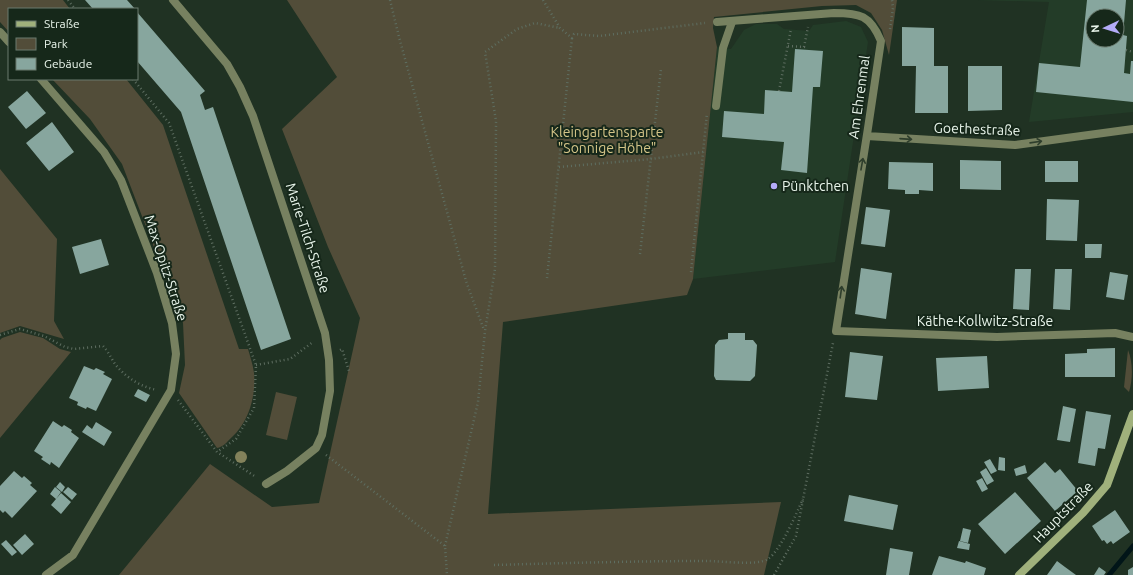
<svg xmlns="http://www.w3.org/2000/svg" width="1133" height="575" font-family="Ubuntu,sans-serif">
  <rect width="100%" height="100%" fill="#203223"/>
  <path fill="#233c28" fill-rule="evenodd" d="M977 0H1133V112L1029 122 1049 2ZM1093 16H1117V40H1093Z
    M846 21 861 27 868 42 835 262 693 279 717 47 731 49 744 30 756 24H777L784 29 809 31 813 25Z"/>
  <path fill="#524d39" d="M0 0H63L70 9H9V32L0 22Z
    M287 0H897L889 55 882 30 871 13 856 5 822 6 714 17 713 28 717 47 693 279 687 295 503 322 488 514 781 502 764 575H119L210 464 272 507 319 503 360 318 328 247 282 129 337 77Z
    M52 79H126L163 125 239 349H248C250 356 253 365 254 373 256 396 249 422 231 438 227 442 223 447 217 448L179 393 185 365 183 323 122 164 90 119Z
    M0 169 57 239 54 321 64 339 20 326 0 333Z
    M20 332 43 338 60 349 71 352 0 438V340L2 338Z
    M1128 350C1133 362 1133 379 1129 392L1124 387Z
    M276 392 297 397 287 440 266 435Z"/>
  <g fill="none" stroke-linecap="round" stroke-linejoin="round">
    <path stroke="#011518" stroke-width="5" d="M1109 575 1133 546"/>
  </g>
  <path fill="#87a69e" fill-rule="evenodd" d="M85 0H127L135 9H93Z
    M1087 0H1126L1123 35 1127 36 1124 73 1130 74 1131 61H1133V102L1036 92 1039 63 1080 67ZM1093 16H1117V40H1093Z
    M137 12 205 91 200 95 205 110 213 107 291 339 261 350 181 112 137 61Z
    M902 27 934 28V66H948V113H915L916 66H902Z
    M795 49 823 51 820 87H813L807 173 781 170 784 142 722 137 724 111 764 114 765 90 792 92Z
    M968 66H1002V110L968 111Z
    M27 91 46 113 26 129 8 107Z
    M52 122 74 152 49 171 26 143Z
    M960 160 1001 161V190L960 189Z
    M1045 161H1078V182H1045Z
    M889 162 933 163V191L919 190V194H905V190L888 189Z
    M1047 199 1079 200 1077 241 1046 240Z
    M866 207 890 210 885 247 861 244Z
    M101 239 109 265 80 274 72 247Z
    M1085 244H1102L1101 258H1085Z
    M861 268 892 273 886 319 855 314Z
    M1015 269H1031L1029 310 1013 309Z
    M1055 269H1072L1070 310 1053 309Z
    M1110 272 1128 275 1124 300 1106 297Z
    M728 333H745V340H753L757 345 755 376 750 381 716 380 714 376 715 345 719 340 728 339Z
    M1115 348V377H1065V354L1087 353V349Z
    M850 352 883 356 877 400 845 397Z
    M987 356 989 388 938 391 936 358Z
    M84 366 94 370 96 368 105 372 103 374 112 379 96 411 87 407 86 409 77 405 78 402 69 398Z
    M138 389 150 395 146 402 134 396Z
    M1063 406 1076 409 1070 442 1057 440Z
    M1086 411 1111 415 1105 449 1098 448 1095 466 1078 463Z
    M53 421 62 427 64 425 72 430 71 432 79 438 59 468 51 462 50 465 41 459 43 457 34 451Z
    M96 422 112 432 104 446 82 432 87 425 92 429Z
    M999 457 1005 458V471L998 470Z
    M990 459 997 471 991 474 984 462Z
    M1045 462 1055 473 1060 469 1078 491 1055 511 1027 478Z
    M1025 465 1027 473 1016 476 1014 469Z
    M986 468 994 481 987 485 980 472Z
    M14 471 22 478 24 476 32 483 30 485 37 491 12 518 5 511 3 513 0 510V486Z
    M982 478 988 489 982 492 976 481Z
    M60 482 65 487 62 492 56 487Z
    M55 487 61 492 56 499 50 494Z
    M68 487 77 494 72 500 63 492Z
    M1015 492 1041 521 1005 554 978 524Z
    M61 493 71 502 61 514 51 505Z
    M849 495 898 505 893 530 844 521Z
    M1115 510 1130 532 1113 544 1111 541 1107 544 1104 540 1102 541 1092 526Z
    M963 528 971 530 968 543 960 541Z
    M25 534 34 544 22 555 13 545Z
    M6 540 17 552 12 556 1 544Z
    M959 541 970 544 969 550 957 548Z
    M890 548 913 552 909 575H886Z
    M939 556 965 563 966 561 986 568 984 575H932Z
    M1057 561 1065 567 1076 575H1047Z
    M1099 567 1106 572 1104 575H1094Z
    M1133 567V575H1128V570Z"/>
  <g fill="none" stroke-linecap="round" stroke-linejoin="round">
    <path stroke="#5e6e61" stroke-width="2.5" stroke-dasharray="1 3" stroke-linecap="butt" d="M68 0 75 9
      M390 0 399 37 466 281 484 330
      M543 0 560 28 572 38 574 34 599 36 705 23
      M890 29 893 8 892 0
      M788 46 804 47 808 27
      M1126 50 1133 52
      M133 79 169 123 256 365 254 408 236 439 217 452
      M779 91 791 29
      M559 167 651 159 703 152
      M640 254 661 69
      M691 272 707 113
      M547 278 572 38
      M0 335 20 329 44 336 65 347 74 349 103 346C108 351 111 358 115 364 125 377 141 387 157 390
      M340 350 342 349 349 371
      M256 365 290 359 313 342
      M178 400 217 452 256 477
      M326 455 445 546 447 575
      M445 546 478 402 485 331 495 269 496 121 485 52 517 29 535 23 560 28
      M494 565C565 563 637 561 708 561 721 561 758 566 768 559 781 550 796 514 803 499
      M774 575 796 536 833 343"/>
    <path stroke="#778160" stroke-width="8" d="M716 106 723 48 732 22"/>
    <path stroke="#778160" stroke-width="8" d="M173 0 227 64 240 87 253 116 325 333 329 360 330 391 322 435 316 448 287 471 266 484
      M717 22 834 13C860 13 870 15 881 41L868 128 836 331 997 337 1115 333 1133 337
      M0 32 9 42
      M41 79 104 152 121 180 157 273 172 323 176 354 171 390 73 555 46 575
      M867 136 1015 145 1133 129"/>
    <path stroke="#a0b17c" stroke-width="8" d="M1019 575 1083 513 1107 485 1133 414"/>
  </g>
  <circle fill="#83825b" cx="241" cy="457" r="6"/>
  <defs><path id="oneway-shaft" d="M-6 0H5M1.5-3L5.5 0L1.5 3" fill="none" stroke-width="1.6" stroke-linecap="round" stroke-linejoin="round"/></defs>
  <g stroke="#2e3e2c">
    <use href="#oneway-shaft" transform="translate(906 139) rotate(4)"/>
    <use href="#oneway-shaft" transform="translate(1036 142) rotate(-8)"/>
    <use href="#oneway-shaft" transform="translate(862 164) rotate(-80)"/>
    <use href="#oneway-shaft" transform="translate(841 292) rotate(-82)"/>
  </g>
  <circle fill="#b4acf9" stroke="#16281a" stroke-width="1.5" cx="774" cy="186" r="4"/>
  <g text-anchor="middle" stroke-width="4" stroke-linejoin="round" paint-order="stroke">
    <g font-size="14" fill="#e9f5eb" stroke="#16281a">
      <text transform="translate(859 97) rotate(-82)" y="5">Am Ehrenmal</text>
      <text transform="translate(977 129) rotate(2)" y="5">Goethestraße</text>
      <text transform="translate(308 238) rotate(72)" y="5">Marie-Tilch-Straße</text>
      <text transform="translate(166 268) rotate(72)" y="5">Max-Opitz-Straße</text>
      <text x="985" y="326">Käthe-Kollwitz-Straße</text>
      <text transform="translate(1063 512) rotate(-46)" y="5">Hauptstraße</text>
    </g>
    <g font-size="14" fill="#d4c488" stroke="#16281a">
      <text x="607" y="137">Kleingartensparte<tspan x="607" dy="16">"Sonnige Höhe"</tspan></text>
    </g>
    <g font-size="14" fill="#e9f5eb" stroke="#16281a" text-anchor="start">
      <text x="782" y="191">Pünktchen</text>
    </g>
  </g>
  <rect x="8" y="8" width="130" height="72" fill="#16281a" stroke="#6a7a6e"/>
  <rect x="16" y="21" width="20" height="6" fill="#a0b17c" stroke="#6a7a6e"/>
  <text x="44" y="28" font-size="12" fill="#e9f5eb">Straße</text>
  <rect x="16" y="38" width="20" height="12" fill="#524d39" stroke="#6a7a6e"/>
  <text x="44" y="48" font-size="12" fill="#e9f5eb">Park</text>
  <rect x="16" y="58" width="20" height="12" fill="#87a69e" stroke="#6a7a6e"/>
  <text x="44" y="68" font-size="12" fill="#e9f5eb">Gebäude</text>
  <g transform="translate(1105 28) rotate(266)"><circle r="19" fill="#16281a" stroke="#6a7a6e"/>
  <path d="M0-3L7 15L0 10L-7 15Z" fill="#b4acf9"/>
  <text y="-6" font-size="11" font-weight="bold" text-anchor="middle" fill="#e9f5eb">N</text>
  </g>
</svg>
